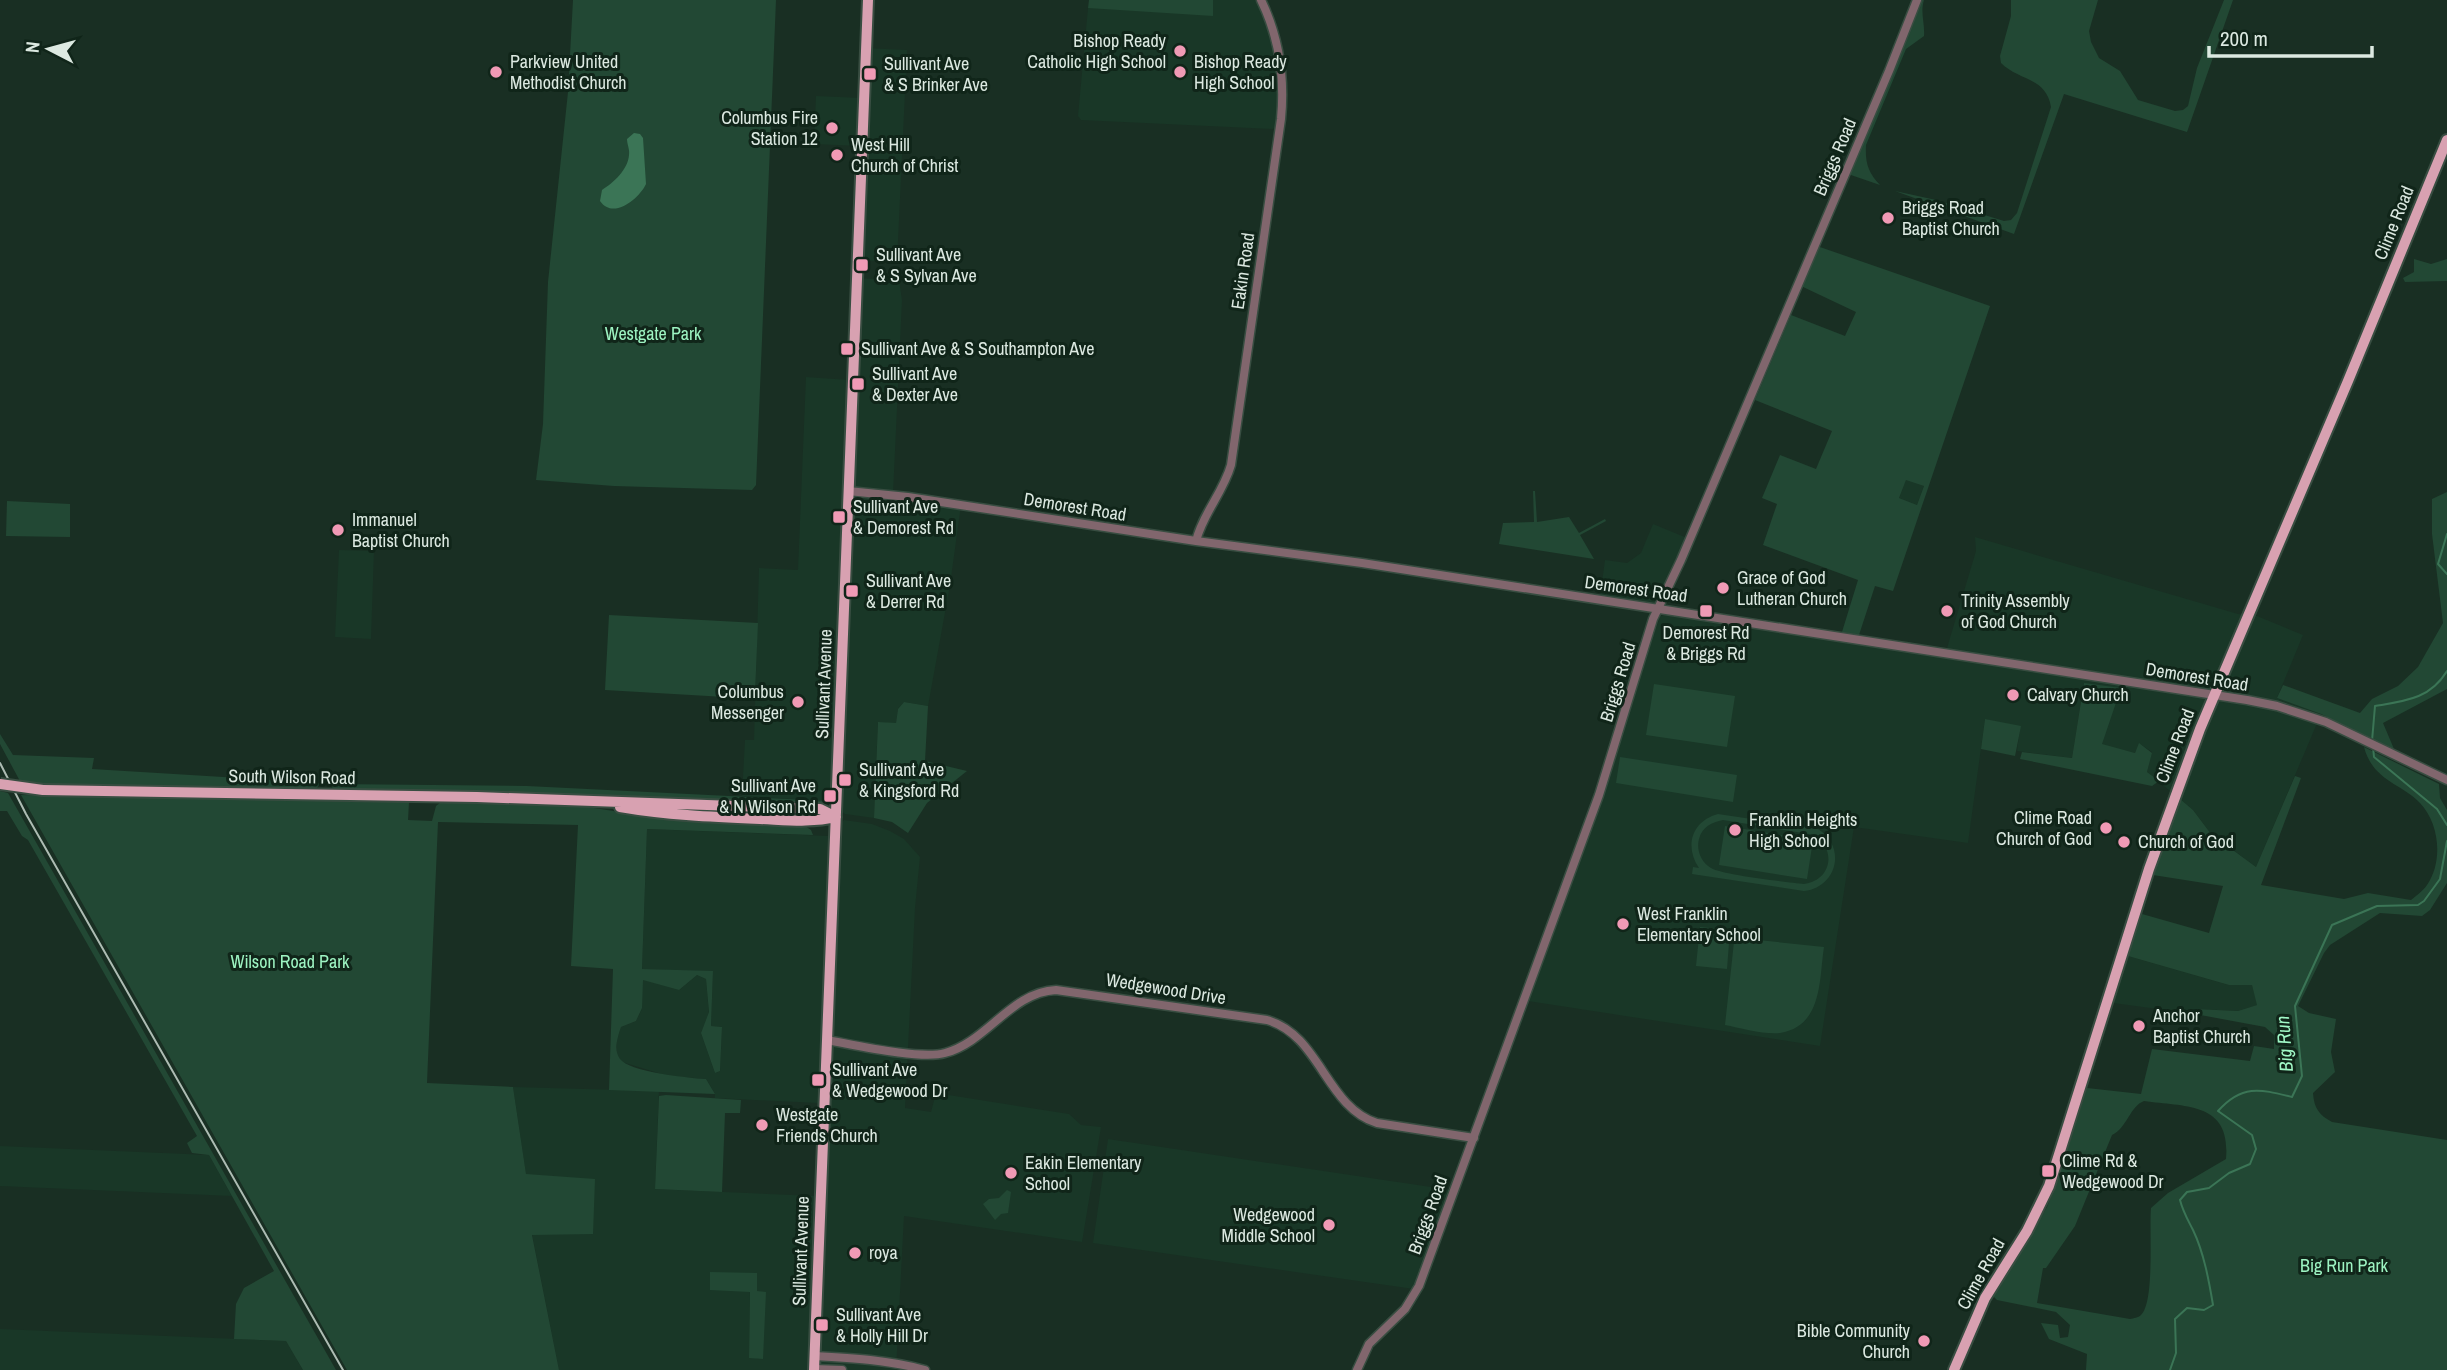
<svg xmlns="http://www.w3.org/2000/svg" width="2447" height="1370" font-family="'Archivo Narrow',sans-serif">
  <rect width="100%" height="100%" fill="#192f23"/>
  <path fill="#193727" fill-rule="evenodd" d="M1092 0H1257L1268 24 1272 49 1277 59 1280 85 1277 126 1273 129 1081 120 1078 116 1088 8H1091Z
    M865 48 907 50 897 262 856 260 861 146 814 144 816 96 862 98Z
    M855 278 899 280 902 300 893 494 961 505 950 585 928 706 904 702 898 709 896 724 878 722 874 818 845 814 829 801 742 796 745 740H754L759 568 798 570 806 377 849 380Z
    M1906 479 1924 486 1917 505 1899 498Z
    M1653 524 1692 540 1661 616 1669 615 1944 658 1976 551 1975 537 2238 614 2257 616 2303 635 2277 698 2321 714 2256 867 2211 834 2193 810 2147 772 2152 752 2140 744 2135 753 2101 745 2084 683 2072 758 2017 751 2020 727 1985 719 1968 843 1854 827 1820 1046 1528 1001 1596 815 1645 658 1660 617 1639 610 1599 604 1605 560 1627 563 1641 553Z
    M339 550 374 551 371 639 335 637Z
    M844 820 872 824 890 831 904 839 920 857 915 908 905 1108 931 1112 936 1093 1069 1114 1081 1125 1101 1127 1082 1242 904 1216 896 1370H559L532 1234 595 1180 526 1175 513 1087 659 1091 655 1189 815 1196 818 1103 715 1098V1094L706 1079 668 1076 622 1062 617 1056V1038L621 1027 636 1021 642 1008V979L679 990 697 975 706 979 709 1013 701 1033 715 1073 720 1071 722 1027 711 1026 713 972 642 969 647 829 829 836ZM750 1292H765L762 1359 749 1357Z
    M2128 956 2229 985H2252L2258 1005 2238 1011 2195 1009V1014L2113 1003Z
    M1108 1139 1451 1190 1414 1289 1093 1243Z
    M0 1146 209 1155 232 1196 0 1186Z
    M0 1329 286 1341 303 1370H0Z"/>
  <path fill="#224834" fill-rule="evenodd" d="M573 0H776L756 485 752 490 614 486 536 480 543 424 548 282 568 92Z
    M1089 0H1213V16L1088 8Z
    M1920 0H1924C1920 13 1925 23 1924 36L1906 49 1866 145C1865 163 1868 172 1880 185L1848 174Z
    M2011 0H2098L2089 31 2091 42 2099 58 2120 71 2138 100 2175 111 2183 110 2188 106 2197 68 2224 0H2233L2187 132 2064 94 2014 234 1895 191 1936 200 2004 221 2011 220 2017 213 2051 107C2046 77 2019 81 2001 63L2000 56 2011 16Z
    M1817 246 1990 306 1893 591 1875 586 1859 635 1842 632 1858 580 1763 545 1777 504 1762 498 1780 455 1816 469 1832 431 1755 400 1791 315 1845 336 1856 312 1801 286ZM1906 480 1924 486 1917 505 1899 498Z
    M2414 259 2431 264 2447 259V281L2405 282 2403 278 2414 272Z
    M1533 491H1535L1537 522 1569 517 1579 533 1605 519 1606 521 1580 535 1594 559 1499 544 1503 523 1534 522Z
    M2447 492V689L2383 723 2394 749 2321 714 2277 698 2283 685 2360 713 2372 699 2398 686 2418 667 2443 623 2432 534V499Z
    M7 501 70 504V537L6 536Z
    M609 615 758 623 755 694 725 692V697L605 690Z
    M2084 683 2121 688 2102 744 2135 753 2139 743 2152 753 2147 772 2159 781 2152 786 2020 759 2022 752 2072 758Z
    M1654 684 1735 696 1727 747 1646 735Z
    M904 702 928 706 925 761 967 771 927 803 908 833 892 822 874 818 878 722 896 723 898 709Z
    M1985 719 2021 726 2015 756 1981 749Z
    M0 734 13 755 94 758 92 769 320 783 317 788 68 786 21 783 0 744Z
    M2364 747 2439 784 2440 798 2447 810V883L2430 910 2422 916 2380 913 2330 945 2324 953 2298 1006 2309 1013 2336 1019 2331 1052 2335 1072 2313 1093C2314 1108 2319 1115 2332 1122L2447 1140V1370H2086L2087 1354 2049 1339 2041 1323 2058 1325 2060 1338 2068 1337 2070 1325 2056 1312 1997 1300 1993 1296 2047 1207 2057 1182 2087 1088 2141 1094 2152 1049 2250 1061 2254 1046 2274 1049V1035L2265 1027 2195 1014V1009L2238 1011 2257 1005 2252 985H2229L2128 956 2142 914 2209 933 2223 886 2153 875 2180 799 2193 810 2211 834 2256 867 2295 776 2301 778 2261 885 2344 899 2368 893 2411 900C2416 896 2423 891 2427 885 2443 862 2440 824 2420 803 2401 783 2373 781 2364 747ZM2144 1101C2187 1107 2231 1102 2226 1159L2168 1193 2151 1208C2149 1229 2155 1302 2141 1315 2138 1318 2134 1318 2130 1319L2037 1303 2043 1268H2046L2075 1226 2112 1135C2127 1128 2130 1106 2144 1101Z
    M1620 757 1737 775 1733 802 1616 783Z
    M330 784 527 786 829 801 820 806 334 790Z
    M0 791 8 793 336 1370H303L286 1341 234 1339 236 1304 244 1288 274 1271 209 1155 192 1153 187 1143 197 1136 28 840 22 836 7 811H0Z
    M21 795 409 802 408 820 432 821 436 806 441 802 581 806 646 816 802 824 811 830 813 835 647 829 642 969 713 971 711 1026 722 1027 720 1071 715 1073 701 1033 709 1012 706 979 697 975 679 990 643 980 642 1008 636 1021 621 1027C618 1036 613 1050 620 1059 629 1072 689 1078 706 1079L715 1094 609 1090 613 969 571 966 578 825 438 822 427 1083 513 1087 526 1174 595 1179 593 1234 532 1235 559 1370H347Z
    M1718 814 1818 829C1847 847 1837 887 1804 891L1692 874 1693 867 1699 868C1684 846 1692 821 1718 814ZM1723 820 1815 835C1837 851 1831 880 1804 884 1786 882 1723 875 1711 868 1701 862 1696 850 1699 839 1702 827 1712 822 1723 820Z
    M1725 826 1813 840 1807 879 1719 865Z
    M1700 927 1730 930 1727 969 1696 966Z
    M1739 938 1824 947C1819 979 1823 1026 1780 1033 1766 1035 1740 1028 1725 1025L1734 942Z
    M666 1095 741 1100 740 1113H725L722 1192 655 1189 659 1096Z
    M1007 1190 1011 1192 1008 1213 1001 1214 995 1220 983 1204 989 1199 999 1198Z
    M710 1272 757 1273V1291L766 1292 763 1359 749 1358 750 1292 710 1290Z"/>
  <path fill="#3b7556" d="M634 133 640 134 643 138 646 184C639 199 613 220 600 201L602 190C613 183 628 170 629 155 630 150 627 144 627 139Z"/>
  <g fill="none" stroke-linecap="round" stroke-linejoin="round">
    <path stroke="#3b7556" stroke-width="2" d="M2447 534 2438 564 2447 574
      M2372 741 2375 706C2405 701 2430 699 2447 671
      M2373 747 2374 757 2437 809 2447 825
      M2170 1370 2176 1353 2175 1319 2187 1308 2204 1310 2213 1305C2209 1281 2204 1253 2193 1230 2188 1220 2183 1212 2180 1200L2187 1192 2209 1188 2229 1173 2250 1164 2256 1149 2252 1135 2218 1111C2242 1084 2260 1089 2292 1097L2302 1076 2295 1006 2332 925 2377 906 2418 905 2424 901 2440 879 2447 841"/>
    <g stroke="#384d41" stroke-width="11">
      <path id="minor" d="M848 491 908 497 1196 541 1362 563 2247 700 2277 706 2326 722 2447 780
        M1196 541C1203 513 1223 493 1231 465L1281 119C1285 77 1280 39 1261 0
        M827 1040C855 1045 921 1060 945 1053 987 1042 1011 992 1056 990L1267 1020C1320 1035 1326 1107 1377 1123L1474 1138
        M814 1356C852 1358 889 1360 925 1370
        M814 1369 842 1370
        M1357 1370 1369 1344 1405 1309 1419 1286 1599 795 1653 619 1681 560 1889 71 1917 0"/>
    </g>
    <g stroke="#384d41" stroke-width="14">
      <path id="major" d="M43 790 477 797 820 809 836 817
        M620 807C666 815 713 817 760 819 786 820 811 823 836 817
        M814 1370 868 0
        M1954 1370 1985 1298 2027 1231 2049 1186 2149 869 2200 729 2348 381 2447 140"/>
    </g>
    <use href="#minor" stroke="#81666d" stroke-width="8"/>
    <use href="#major" stroke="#d8a1b1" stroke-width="10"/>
    <path stroke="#adbcb3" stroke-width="2" d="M0 763 26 814 343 1370"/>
    <g stroke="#384d41" stroke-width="14" stroke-linecap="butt">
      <path id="major-bridge" d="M0 784 43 790"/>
    </g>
    <use href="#major-bridge" stroke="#d8a1b1" stroke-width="10"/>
  </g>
  <g fill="#f09ab5" stroke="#102519" stroke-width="2.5">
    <circle cx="1180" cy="51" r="7"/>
    <circle cx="496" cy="72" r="7"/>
    <circle cx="1180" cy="72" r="7"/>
    <rect x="863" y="67" width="14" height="14" rx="3.5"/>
    <circle cx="832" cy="128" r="7"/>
    <circle cx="837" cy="155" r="7"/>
    <circle cx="1888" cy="218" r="7"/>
    <rect x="855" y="258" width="14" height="14" rx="3.5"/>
    <rect x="840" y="342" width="14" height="14" rx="3.5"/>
    <rect x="851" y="377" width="14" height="14" rx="3.5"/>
    <rect x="832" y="510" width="14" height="14" rx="3.5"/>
    <circle cx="338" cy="530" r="7"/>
    <circle cx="1723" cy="588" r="7"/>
    <rect x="845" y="584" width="14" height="14" rx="3.5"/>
    <rect x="1699" y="604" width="14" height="14" rx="3.5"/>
    <circle cx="1947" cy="611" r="7"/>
    <circle cx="2013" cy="695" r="7"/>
    <circle cx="798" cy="702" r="7"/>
    <rect x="838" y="773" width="14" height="14" rx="3.5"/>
    <rect x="823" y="789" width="14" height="14" rx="3.5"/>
    <circle cx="2106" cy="828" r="7"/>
    <circle cx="1735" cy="830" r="7"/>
    <circle cx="2124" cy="842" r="7"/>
    <circle cx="1623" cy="924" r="7"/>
    <circle cx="2139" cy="1026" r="7"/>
    <rect x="811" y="1073" width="14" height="14" rx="3.5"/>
    <circle cx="762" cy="1125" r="7"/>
    <rect x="2041" y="1164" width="14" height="14" rx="3.5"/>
    <circle cx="1011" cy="1173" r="7"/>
    <circle cx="1329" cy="1225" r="7"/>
    <circle cx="855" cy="1253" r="7"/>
    <rect x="815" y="1318" width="14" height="14" rx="3.5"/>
    <circle cx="1924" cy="1341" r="7"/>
  </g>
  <g text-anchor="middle" stroke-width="6" stroke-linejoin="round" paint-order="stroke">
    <g font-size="18" fill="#dce9e1" stroke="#102519" text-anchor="start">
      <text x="1166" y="47" text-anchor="end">Bishop Ready<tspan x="1166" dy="21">Catholic High School</tspan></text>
      <text x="510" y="68">Parkview United<tspan x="510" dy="21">Methodist Church</tspan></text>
      <text x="1194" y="68">Bishop Ready<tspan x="1194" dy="21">High School</tspan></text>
      <text x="884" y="70">Sullivant Ave<tspan x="884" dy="21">&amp; S Brinker Ave</tspan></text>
      <text x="818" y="124" text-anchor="end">Columbus Fire<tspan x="818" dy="21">Station 12</tspan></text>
      <text x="851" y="151">West Hill<tspan x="851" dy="21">Church of Christ</tspan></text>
      <text x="1902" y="214">Briggs Road<tspan x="1902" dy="21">Baptist Church</tspan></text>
      <text x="876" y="261">Sullivant Ave<tspan x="876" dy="21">&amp; S Sylvan Ave</tspan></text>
      <text x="861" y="355">Sullivant Ave &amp; S Southampton Ave</text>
      <text x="872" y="380">Sullivant Ave<tspan x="872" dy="21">&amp; Dexter Ave</tspan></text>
      <text x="853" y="513">Sullivant Ave<tspan x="853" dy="21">&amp; Demorest Rd</tspan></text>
      <text x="352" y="526">Immanuel<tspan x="352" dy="21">Baptist Church</tspan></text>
      <text x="1737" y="584">Grace of God<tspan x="1737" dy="21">Lutheran Church</tspan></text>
      <text x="866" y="587">Sullivant Ave<tspan x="866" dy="21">&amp; Derrer Rd</tspan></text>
      <text x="1961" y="607">Trinity Assembly<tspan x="1961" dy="21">of God Church</tspan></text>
      <text x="1706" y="639" text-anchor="middle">Demorest Rd<tspan x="1706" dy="21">&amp; Briggs Rd</tspan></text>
      <text x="784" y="698" text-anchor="end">Columbus<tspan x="784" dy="21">Messenger</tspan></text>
      <text x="2027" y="701">Calvary Church</text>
      <text x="859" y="776">Sullivant Ave<tspan x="859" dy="21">&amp; Kingsford Rd</tspan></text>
      <text x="816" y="792" text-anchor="end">Sullivant Ave<tspan x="816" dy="21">&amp; N Wilson Rd</tspan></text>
      <text x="2092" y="824" text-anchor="end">Clime Road<tspan x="2092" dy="21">Church of God</tspan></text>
      <text x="1749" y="826">Franklin Heights<tspan x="1749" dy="21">High School</tspan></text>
      <text x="2138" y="848">Church of God</text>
      <text x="1637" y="920">West Franklin<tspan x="1637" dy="21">Elementary School</tspan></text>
      <text x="2153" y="1022">Anchor<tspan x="2153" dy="21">Baptist Church</tspan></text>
      <text x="832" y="1076">Sullivant Ave<tspan x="832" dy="21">&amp; Wedgewood Dr</tspan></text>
      <text x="776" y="1121">Westgate<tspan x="776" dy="21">Friends Church</tspan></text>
      <text x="2062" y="1167">Clime Rd &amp;<tspan x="2062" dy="21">Wedgewood Dr</tspan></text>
      <text x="1025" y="1169">Eakin Elementary<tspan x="1025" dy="21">School</tspan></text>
      <text x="1315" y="1221" text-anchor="end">Wedgewood<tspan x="1315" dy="21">Middle School</tspan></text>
      <text x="869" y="1259">roya</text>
      <text x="836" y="1321">Sullivant Ave<tspan x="836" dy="21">&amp; Holly Hill Dr</tspan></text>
      <text x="1910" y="1337" text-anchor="end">Bible Community<tspan x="1910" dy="21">Church</tspan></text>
    </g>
    <g font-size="18" fill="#dce9e1" stroke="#102519">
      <text transform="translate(1835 157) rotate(-67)" y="6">Briggs Road</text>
      <text transform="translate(2394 223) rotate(-68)" y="6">Clime Road</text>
      <text transform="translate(1243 271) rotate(-82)" y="6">Eakin Road</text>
      <text transform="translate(1075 507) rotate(9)" y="6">Demorest Road</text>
      <text transform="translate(1636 589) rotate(8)" y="6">Demorest Road</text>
      <text transform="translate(2197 677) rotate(9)" y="6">Demorest Road</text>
      <text transform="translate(1618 682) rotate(-73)" y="6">Briggs Road</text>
      <text transform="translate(824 684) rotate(-88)" y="6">Sullivant Avenue</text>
      <text transform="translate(2175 746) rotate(-69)" y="6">Clime Road</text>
      <text transform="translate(292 777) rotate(1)" y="6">South Wilson Road</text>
      <text transform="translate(1166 989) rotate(9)" y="6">Wedgewood Drive</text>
      <text transform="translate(1428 1215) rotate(-70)" y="6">Briggs Road</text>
      <text transform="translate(801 1251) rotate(-88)" y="6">Sullivant Avenue</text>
      <text transform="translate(1981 1274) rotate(-61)" y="6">Clime Road</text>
    </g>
    <g font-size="18" fill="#9df4c2" stroke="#102519">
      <text x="653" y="340">Westgate Park</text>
      <text x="290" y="968">Wilson Road Park</text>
      <text x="2344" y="1272">Big Run Park</text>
    </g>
    <g font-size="19" font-style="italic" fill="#a0f8c6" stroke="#102519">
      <text transform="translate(2284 1044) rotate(-94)" y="7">Big Run</text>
    </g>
  </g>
  <g transform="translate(49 49) rotate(276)" stroke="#102519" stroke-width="5" paint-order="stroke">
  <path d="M0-5L12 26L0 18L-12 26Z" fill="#dce9e1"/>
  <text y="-10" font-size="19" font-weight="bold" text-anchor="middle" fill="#dce9e1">N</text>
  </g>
  <path d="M2209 46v10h163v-10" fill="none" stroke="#dce9e1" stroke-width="3.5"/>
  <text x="2220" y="46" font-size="21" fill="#dce9e1" stroke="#102519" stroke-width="5" paint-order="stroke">200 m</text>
</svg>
